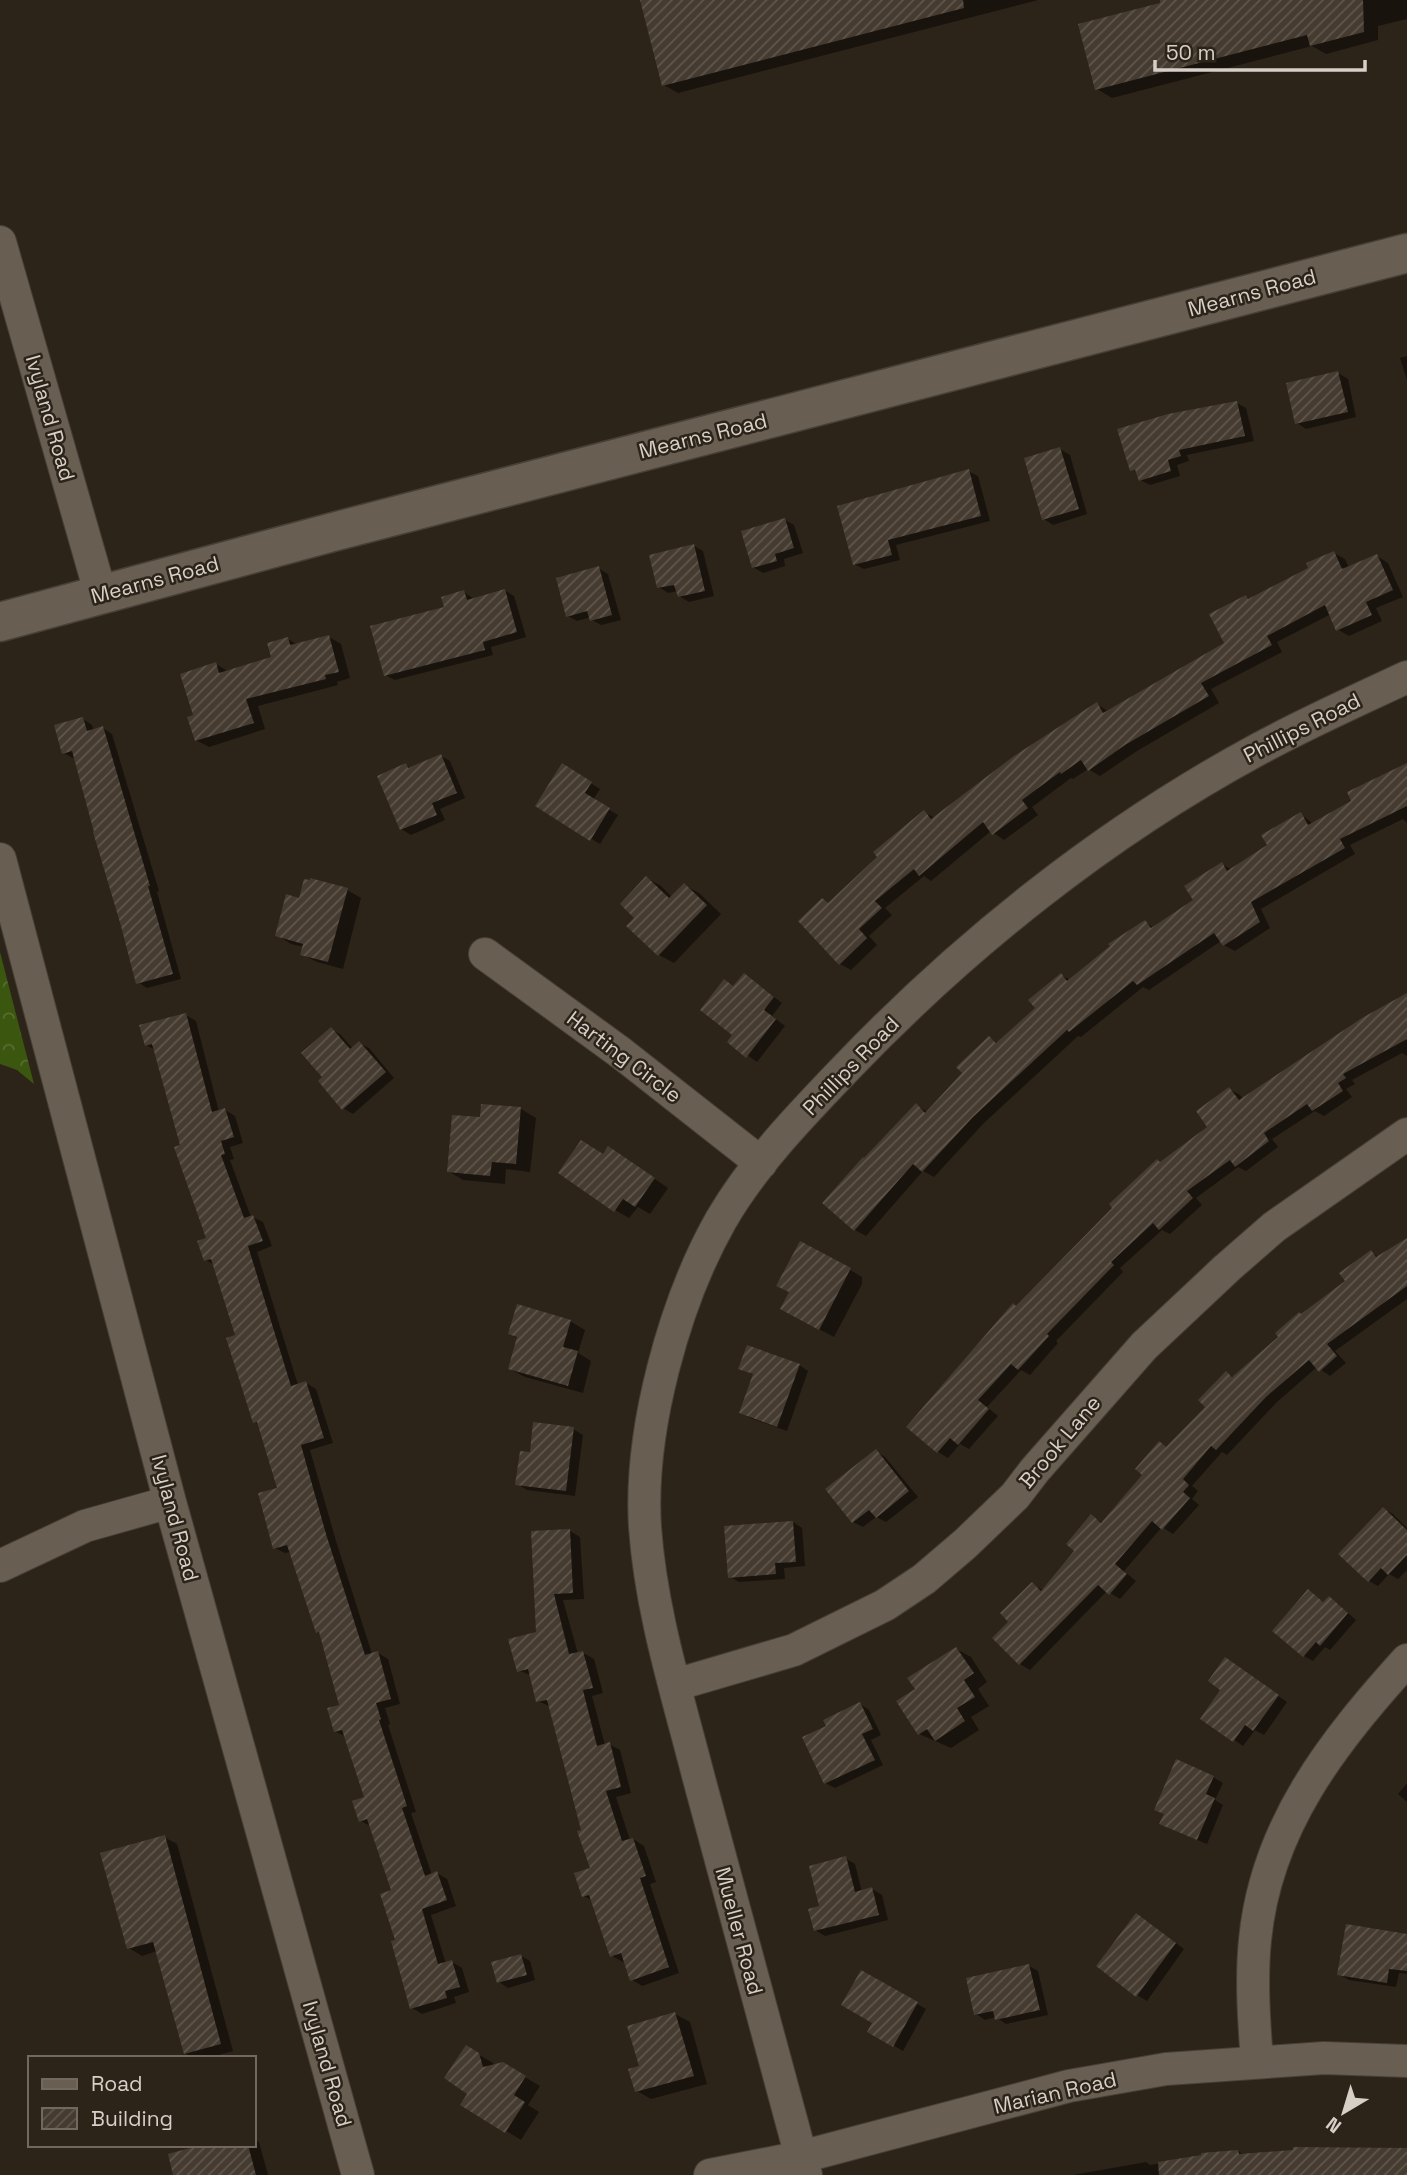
<svg xmlns="http://www.w3.org/2000/svg" width="1407" height="2175" font-family="'Space Grotesk',sans-serif">
  <defs>
    <pattern id="forest-crowns" width="20" height="18" patternUnits="userSpaceOnUse" patternTransform="scale(1.75)"><rect width="20" height="18" fill="#3b560f"/><path d="M2 6a3 3 0 1 1 6 0M12 15a3 3 0 1 1 6 0" fill="none" stroke="#576d31"/></pattern>
    <pattern id="building-hatch" width="6" height="6" patternUnits="userSpaceOnUse" patternTransform="scale(1.75)"><rect width="6" height="6" fill="#453b30"/><path d="M-1 1l2-2M0 6l6-6M5 7l2-2" fill="none" stroke="#5f564d"/></pattern>
  </defs>
  <rect width="100%" height="100%" fill="#2d2419"/>
  <path fill="url(#forest-crowns)" d="M0 952 34 1084 17 1070 0 1064Z"/>
  <path fill="#0007" d="M641 0H1038L678 93 664 85Z
    M1161 0H1407V19L1378 26V40L1326 54 1312 46 1112 98 1097 89 1163 4Z
    M1407 356V380L1400 358Z
    M1338 373 1348 379 1356 417 1306 429 1297 423Z
    M1237 403 1246 408 1254 441 1187 455 1189 461 1177 465 1180 476 1150 485 1140 480 1139 474 1132 470Z
    M1060 449 1070 455 1087 514 1053 525 1044 519Z
    M968 471 978 476 990 521 896 545 900 560 864 569 854 564Z
    M785 520 794 525 803 553 784 559 785 566 763 573 753 567Z
    M694 546 703 551 714 596 689 602 679 596 678 591 668 593 659 587Z
    M1334 553 1345 559 1349 568 1377 556 1388 563 1403 597 1376 608 1382 621 1349 636 1337 629 1331 614 1277 642 1282 652 1211 689 1219 703 1137 751 1100 776 1088 769 1073 779 1071 778 1032 807 1038 815 1004 840 991 831 931 881 924 876 885 908 892 915 869 936 877 945 851 970 840 964 823 900 829 904 924 812 935 818 1097 704 1109 712 1227 643 1246 597 1251 599 1311 569Z
    M598 568 608 574 621 620 601 625 592 620 591 617 577 621 568 616Z
    M504 590 514 596 526 637 491 647 493 655 395 680 385 675 446 608 464 592 474 599Z
    M329 637 341 644 350 678 337 682 338 685 258 706 265 729 209 747 196 740 195 717 216 664 229 672 273 658 288 639 298 645Z
    M83 719 92 725 94 731 103 728 112 734 159 891 157 892 181 979 147 988 138 982 76 758H73L64 753Z
    M441 756 450 761 465 798 440 809 445 820 411 835 401 829 405 765 411 768Z
    M1407 764V823L1403 819 1350 845 1355 854 1261 909 1270 928 1235 951 1224 945 1221 941 1149 990 1143 987 1081 1037 1078 1036 984 1123 934 1177 923 1171 866 1236 855 1230 825 1203 916 1106 928 1112 964 1073 989 1038 999 1044 1037 1009 1061 975 1070 980 1145 922 1154 928 1195 901 1222 864 1232 870 1269 846 1301 814 1313 824 1353 801Z
    M562 765 600 789 593 800 618 815 600 844 537 806Z
    M647 878 661 886 672 897 684 885 699 893 721 914 674 963 659 955 629 926 637 918Z
    M347 890 361 898 343 969 317 962 302 954 304 947 291 944 277 935 300 900Z
    M753 981 782 1003 772 1016 785 1026 757 1062 729 1042 734 1035 735 987Z
    M1407 995V1056L1402 1053 1352 1080 1355 1084 1346 1089 1352 1097 1324 1116 1315 1111 1272 1139 1278 1147 1246 1171 1238 1167 1196 1198 1202 1205 1170 1234 1162 1230 1120 1268 1123 1272 1056 1341 1058 1343 1030 1375 1021 1370 987 1407 998 1416 969 1449 960 1444 948 1458 938 1452 908 1426 1017 1308 1161 1163 1210 1127 1229 1089 1240 1095 1243 1099Z
    M186 1015 196 1021 219 1112 225 1110 235 1116 243 1143 230 1147 234 1159 230 1160 251 1217H253L263 1222 272 1246 257 1252 298 1385 306 1383 316 1389 333 1443 310 1450 336 1541 372 1654 378 1653 388 1659 400 1704 385 1708 390 1724 388 1725 416 1812 411 1813 432 1875 437 1873 447 1879 456 1906 431 1915 446 1964 452 1962 462 1968 469 1992 454 1997 456 2003 422 2014 412 2008 397 1941 394 1891 372 1827 361 1821 367 1798 346 1737 335 1731 341 1707 321 1634 317 1632 291 1552 285 1553 275 1548 279 1489 260 1425 254 1422 238 1336 216 1266 206 1260 209 1239 155 1050 146 1045Z
    M331 1029 341 1035 353 1049 359 1043 369 1048 394 1078 353 1114 343 1108 324 1078Z
    M483 1106 521 1109 536 1118 530 1172 506 1169 505 1184 463 1180 448 1171 481 1119Z
    M604 1156 623 1157 668 1188 650 1214 638 1207 629 1218 615 1210Z
    M1407 1240V1299L1335 1351 1346 1363 1330 1376 1317 1367 1277 1402 1227 1455 1222 1452 1192 1486 1198 1491 1192 1499 1199 1505 1173 1534 1162 1527 1124 1571 1136 1581 1120 1599 1107 1591 1030 1670 1020 1664 994 1638 1010 1622 1032 1584 1043 1590 1077 1551 1091 1516 1103 1523 1168 1448 1208 1407 1226 1373 1234 1377 1302 1316 1348 1282 1371 1253 1379 1257Z
    M847 1268 862 1277V1284L834 1337 796 1317Z
    M570 1321 585 1330 578 1353 591 1361 583 1393 525 1377 510 1369 519 1339 510 1334Z
    M799 1365 808 1371 787 1431 750 1418 741 1412 754 1375 740 1368Z
    M573 1429 583 1435 575 1496 527 1490 517 1484 531 1454Z
    M876 1451 885 1457 918 1497 886 1522 876 1517 863 1527 853 1522Z
    M1384 1509 1393 1514 1407 1528V1570L1398 1579 1389 1574 1378 1586 1369 1581Z
    M793 1522 802 1528 805 1566 784 1568 785 1579 739 1582 730 1577Z
    M570 1531 580 1537 584 1599 563 1600 578 1654 583 1653 594 1659 603 1693 592 1696 605 1745 609 1744 620 1750 631 1793 616 1797 630 1840 633 1839 644 1846 656 1882 650 1884 679 1973 642 1986 631 1979 625 1961 623 1962 612 1956 593 1901 584 1896 592 1869 551 1707 538 1701 532 1676 518 1670 538 1633Z
    M1308 1592 1325 1603 1329 1598 1338 1604 1356 1620 1330 1650 1325 1647 1313 1661 1304 1656Z
    M956 1649 971 1657 987 1682 978 1689 989 1706 971 1717 979 1730 951 1748 919 1734 917 1689Z
    M1234 1665 1287 1702 1264 1735 1255 1730 1243 1746 1203 1718 1223 1690Z
    M860 1704 869 1710 881 1735 871 1740 883 1765 835 1788 825 1783 828 1726Z
    M1213 1777 1223 1783 1215 1800 1223 1805 1207 1844 1171 1829Z
    M1407 1783V1802L1398 1794Z
    M164 1837 177 1844 233 2051 208 2058H193L185 2053 157 1951 142 1956 129 1948Z
    M845 1858 855 1864 862 1892 872 1889 882 1895 888 1920 825 1936 815 1930 821 1907Z
    M1145 1920 1184 1949 1147 2001 1137 1995Z
    M1407 1936V1974L1399 1973 1396 1987 1349 1980 1339 1974Z
    M521 1956 530 1961 535 1980 508 1988 499 1982Z
    M1029 1966 1038 1971 1048 2015 1006 2024 996 2017 985 2020 976 2014Z
    M862 1972 926 2009 903 2051 869 2031 874 2022Z
    M675 2014 690 2022 707 2084 651 2099 637 2091Z
    M466 2047 493 2063 494 2066 503 2064 540 2086 528 2105 539 2112 521 2140 463 2104 469 2093Z
    M254 2139 259 2142 268 2175H175L206 2145H254Z
    M1407 2149V2175H1073L1146 2162 1150 2165 1238 2151 1244 2155Z"/>
  <path fill="url(#building-hatch)" d="M640 0H963L964 8 662 86Z
    M1160 0H1363L1364 32 1310 46 1307 35 1095 90 1078 24 1160 3Z
    M1338 371 1348 412 1295 424 1286 383Z
    M1237 401 1245 436 1179 450 1181 456 1168 460 1171 471 1139 481 1135 470 1130 471 1117 429 1168 414Z
    M1060 447 1079 509 1042 520 1024 458Z
    M969 469 981 516 888 540 892 555 853 565 837 506Z
    M785 518 794 548 775 554 777 561 752 568 741 531Z
    M694 544 705 591 678 597 674 585 657 588 649 555Z
    M1334 551 1342 569 1377 554 1393 590 1366 602 1372 615 1336 631 1325 605 1267 636 1272 645 1201 683 1209 696 1125 745 1088 771 1081 760 1061 774 1060 772 1022 800 1028 808 992 835 983 822 919 876 914 869 875 901 882 908 859 929 867 938 839 965 798 921 822 898 828 903 877 857 873 852 924 810 931 819 1014 756 1097 702 1103 713 1224 643 1209 614 1246 595 1248 599 1308 568 1306 563Z
    M599 566 612 615 590 621 587 611 566 617 556 578Z
    M505 589 517 632 483 642 485 650 384 676 370 626 444 607 441 597 464 590 467 600Z
    M329 635 339 672 325 675 326 679 246 699 254 723 195 741 187 717 193 715 180 674 216 662 219 673 271 657 267 643 288 637 290 645Z
    M83 717 87 731 103 726 150 886H148L173 974 136 984 121 926 93 832H94L72 751 62 754 54 725Z
    M441 754 457 793 432 803 437 815 400 830 377 776 406 763 408 768Z
    M562 763 592 782 585 793 610 808 590 841 535 806Z
    M1407 763V806L1340 839 1345 848 1251 902 1260 922 1223 946 1214 933 1137 985 1133 981 1069 1032 1067 1030 973 1117 922 1172 913 1164 854 1231 822 1203 863 1157 864 1158 916 1103 925 1113 962 1073 956 1067 989 1036 996 1043 1035 1008 1028 1000 1061 973 1067 981 1110 946 1108 944 1145 920 1151 928 1193 900 1184 886 1222 862 1227 871 1267 845 1261 835 1301 812 1308 825 1351 801 1347 792Z
    M646 876 669 898 684 883 707 905 658 956 626 926 634 918 620 904Z
    M310 878 348 888 328 962 300 955 303 944 275 936 286 894 299 898 304 879 310 880Z
    M744 973 774 997 764 1010 776 1019 746 1058 727 1042 732 1035 700 1010 724 979 733 986Z
    M1407 993V1039L1343 1074 1346 1078 1338 1083 1343 1091 1312 1111 1307 1104 1264 1133 1269 1141 1235 1167 1230 1160 1187 1191 1193 1198 1159 1230 1153 1223 1111 1262 1114 1265 1047 1334 1049 1336 1018 1370 1011 1364 978 1400 989 1409 958 1445 950 1438 937 1453 906 1427 1013 1303 1016 1306 1112 1208 1109 1204 1157 1159 1160 1162 1207 1127 1196 1111 1229 1087 1239 1100 1362 1018Z
    M186 1013 212 1112 225 1108 234 1137 221 1141 225 1154 221 1155 244 1218 253 1215 263 1241 248 1246 291 1386 306 1381 324 1438 301 1445 326 1534 365 1655 378 1651 391 1699 376 1703 381 1719 379 1720 407 1806 402 1808 425 1876 437 1871 447 1900 422 1909 438 1964 452 1960 460 1987 445 1991 447 1998 410 2009 391 1941 395 1940 380 1894 391 1890 367 1819 359 1822 352 1801 364 1797 342 1730 334 1732 327 1708 339 1705 319 1632 316 1633 287 1545 273 1549 258 1493 277 1488 257 1422 253 1423 226 1338 235 1335 211 1259 204 1261 197 1241 206 1238 174 1147 180 1145 152 1044 145 1046 139 1025Z
    M331 1027 350 1049 359 1041 386 1072 342 1110 318 1081 322 1077 301 1053Z
    M481 1104 521 1107 516 1164 492 1162 490 1176 447 1172 452 1115 480 1117Z
    M581 1140 603 1154 608 1146 655 1178 635 1207 623 1199 614 1212 558 1173Z
    M1407 1238V1286L1327 1344 1337 1356 1319 1372 1309 1360 1266 1397 1216 1450 1211 1446 1183 1479 1189 1485 1183 1492 1190 1498 1162 1530 1152 1521 1115 1564 1127 1574 1109 1595 1098 1585 1019 1665 992 1638 1008 1622 1000 1613 1032 1582 1041 1591 1074 1551 1066 1544 1091 1514 1101 1523 1142 1475 1135 1469 1159 1441 1166 1447 1205 1407 1198 1400 1226 1371 1232 1377 1278 1337 1275 1333 1299 1312 1301 1314 1345 1281 1339 1273 1371 1250 1376 1257Z
    M800 1241 851 1268 819 1330 780 1309 789 1292 776 1286Z
    M517 1304 571 1320 563 1347 578 1351 568 1386 508 1369 517 1337 508 1334Z
    M747 1345 800 1364 777 1427 739 1413 753 1374 738 1369Z
    M533 1422 574 1427 566 1491 515 1485 520 1451 530 1452Z
    M876 1449 909 1491 876 1518 869 1510 852 1523 825 1489Z
    M1383 1507 1407 1530V1555L1388 1575 1381 1568 1368 1582 1338 1554Z
    M793 1521 796 1562 775 1563 776 1574 728 1578 724 1526Z
    M570 1529 573 1593 554 1594 569 1654 583 1651 593 1688 583 1690 597 1746 610 1742 621 1787 606 1791 622 1841 633 1838 646 1876 640 1878 669 1967 630 1981 621 1953 610 1957 589 1895 582 1897 574 1873 590 1868 577 1831 581 1830 547 1700 536 1702 528 1669 517 1672 508 1639 536 1632 531 1531Z
    M1308 1589 1323 1602 1329 1596 1348 1613 1320 1646 1316 1642 1303 1657 1272 1631Z
    M956 1647 974 1673 964 1680 975 1697 957 1708 965 1721 935 1741 927 1729 918 1735 896 1701 915 1689 907 1678Z
    M1225 1657 1279 1695 1253 1731 1245 1725 1233 1742 1200 1719 1220 1690 1208 1681Z
    M860 1702 873 1729 862 1734 875 1760 824 1784 802 1737 826 1726 823 1720Z
    M1176 1759 1214 1776 1206 1794 1215 1798 1197 1840 1159 1824 1164 1814 1154 1810Z
    M165 1835 221 2044 184 2054 153 1942 127 1949 100 1853Z
    M846 1856 855 1892 872 1887 879 1915 814 1931 808 1909 819 1906 809 1866Z
    M1136 1913 1176 1943 1136 1997 1096 1966Z
    M1346 1924 1407 1934V1971L1389 1969 1387 1983 1337 1975Z
    M521 1954 527 1975 497 1983 491 1962Z
    M1029 1964 1040 2010 995 2020 993 2011 974 2015 966 1978Z
    M861 1970 918 2002 893 2047 867 2032 872 2023 841 2005Z
    M675 2012 694 2076 635 2092 628 2069 639 2066 627 2026Z
    M466 2045 479 2053 483 2067 503 2062 526 2076 514 2095 525 2102 505 2133 460 2105 467 2094 444 2078Z
    M201 2145H248L256 2175H173L168 2154Z
    M1293 2147 1407 2148V2175H1159L1158 2162 1201 2155V2153L1238 2150 1239 2154 1293 2150Z"/>
  <g fill="none" stroke-linecap="round" stroke-linejoin="round">
    <g stroke="#474037" stroke-width="34">
      <path id="minor" d="M0 242 101 595
        M0 859 170 1502 358 2175
        M485 954 621 1053 761 1163
        M0 1566 85 1526 170 1502
        M675 1685 794 1650 885 1605 924 1579 965 1544 1015 1496 1035 1470 1144 1346 1227 1268 1274 1227 1407 1134
        M1257 2062C1254 2021 1251 1980 1255 1940 1266 1826 1333 1742 1407 1660
        M710 2175 801 2157 1069 2086 1166 2069 1324 2058 1407 2061
        M806 2175C770 2042 733 1909 698 1775 677 1693 651 1612 645 1527 639 1431 674 1303 721 1220 754 1163 802 1114 847 1067 965 944 1104 833 1255 751 1304 724 1356 701 1407 677"/>
    </g>
    <g stroke="#474037" stroke-width="41">
      <path id="tertiary" d="M0 622 333 532 1407 253"/>
    </g>
    <use href="#minor" stroke="#695e52" stroke-width="32"/>
    <use href="#tertiary" stroke="#695e52" stroke-width="38"/>
  </g>
  <g text-anchor="middle" stroke-width="5" stroke-linejoin="round" paint-order="stroke">
    <g font-size="21" fill="#d6d0c9" stroke="#2d2419">
      <text transform="translate(1252 293) rotate(-15)" y="7">Mearns Road</text>
      <text transform="translate(50 418) rotate(74)" y="7">Ivyland Road</text>
      <text transform="translate(703 436) rotate(-14)" y="7">Mearns Road</text>
      <text transform="translate(155 580) rotate(-15)" y="7">Mearns Road</text>
      <text transform="translate(1302 728) rotate(-27)" y="7">Phillips Road</text>
      <text transform="translate(624 1057) rotate(37)" y="7">Harting Circle</text>
      <text transform="translate(851 1066) rotate(-46)" y="7">Phillips Road</text>
      <text transform="translate(1060 1442) rotate(-50)" y="7">Brook Lane</text>
      <text transform="translate(175 1518) rotate(75)" y="7">Ivyland Road</text>
      <text transform="translate(739 1931) rotate(75)" y="7">Mueller Road</text>
      <text transform="translate(327 2064) rotate(74)" y="7">Ivyland Road</text>
      <text transform="translate(1055 2093) rotate(-13)" y="7">Marian Road</text>
    </g>
  </g>
  <rect x="28" y="2056" width="228" height="91" fill="#2d2419" stroke="#71695f" stroke-width="2"/>
  <rect x="42" y="2079" width="35" height="10" fill="#695e52" stroke="#71695f" stroke-width="2"/>
  <text x="91" y="2091" font-size="21" fill="#d6d0c9">Road</text>
  <rect x="42" y="2108" width="35" height="21" fill="url(#building-hatch)" stroke="#71695f" stroke-width="2"/>
  <text x="91" y="2126" font-size="21" fill="#d6d0c9">Building</text>
  <g transform="translate(1344 2112) rotate(218)" stroke="#2d2419" stroke-width="5" paint-order="stroke">
  <path d="M0-5L12 26L0 18L-12 26Z" fill="#d6d0c9"/>
  <text y="-10" font-size="19" font-weight="bold" text-anchor="middle" fill="#d6d0c9">N</text>
  </g>
  <path d="M1155 60v10h210v-10" fill="none" stroke="#d6d0c9" stroke-width="3.5"/>
  <text x="1166" y="60" font-size="21" fill="#d6d0c9" stroke="#2d2419" stroke-width="5" paint-order="stroke">50 m</text>
</svg>
